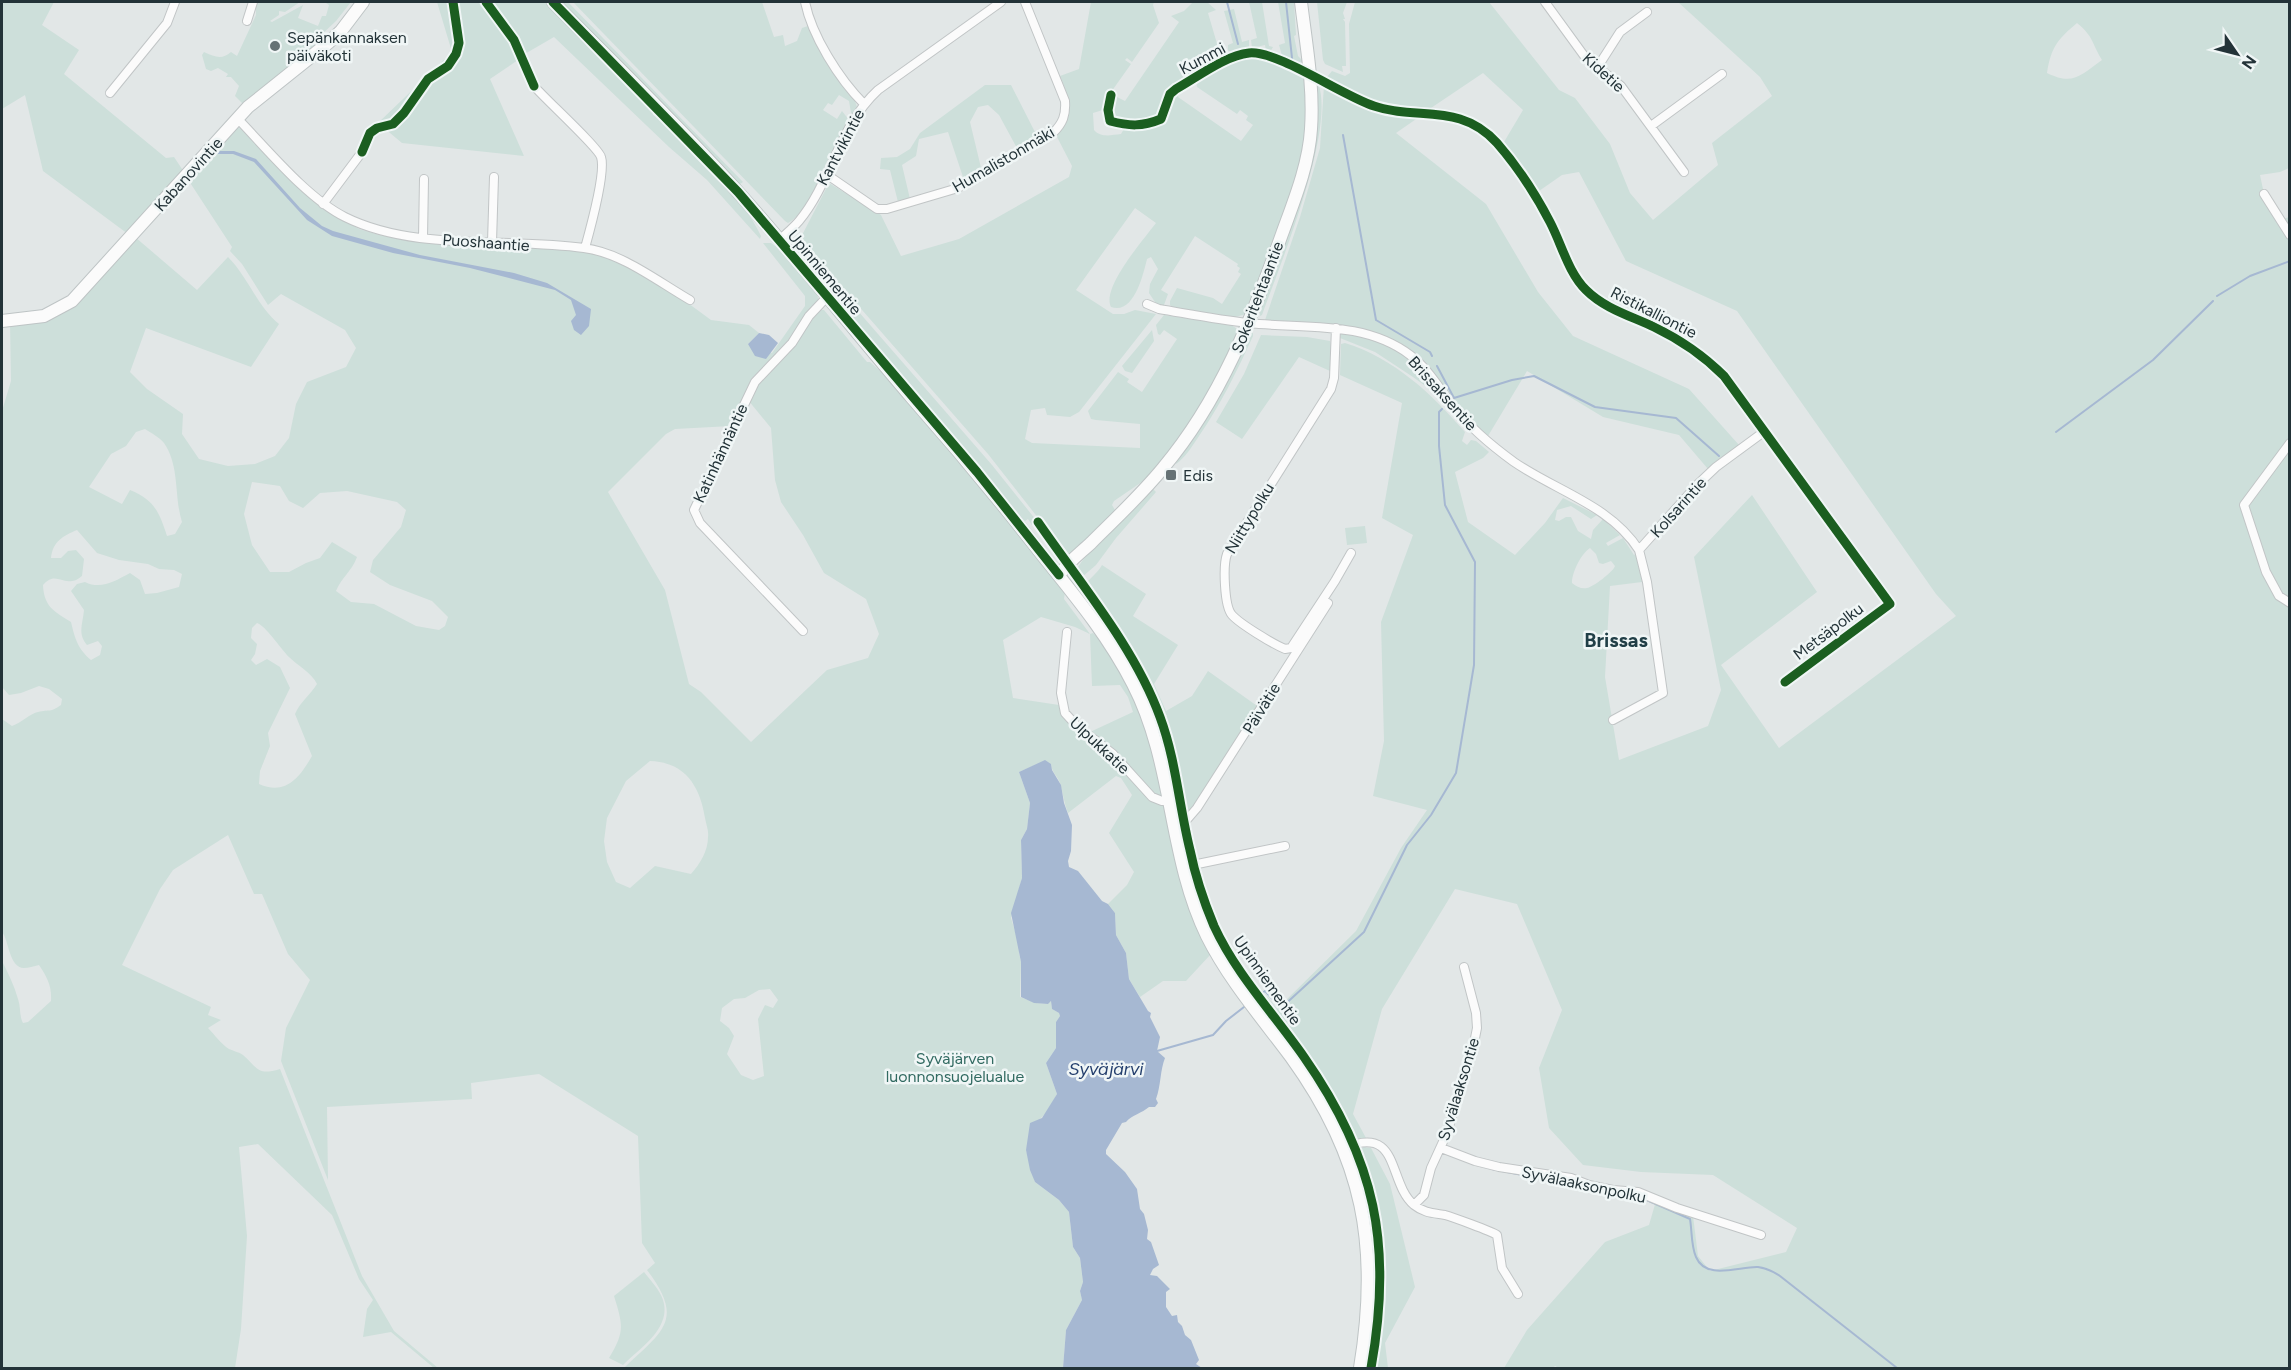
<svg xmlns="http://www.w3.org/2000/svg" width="2291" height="1370" font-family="Figtree,sans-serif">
  <rect width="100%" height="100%" fill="#e2e7e7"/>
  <path fill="#cddfda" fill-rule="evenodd" d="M2 2H54L42 25 79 50 64 74 166 158 174 157 184 172 128 234 43 171 25 95 2 109Z
    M256 2H300L285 12 279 11V15L270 21 272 22 303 5 298 18 318 26 322 16H326L329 5 326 3V2H351L336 21 319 37 323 41 243 104 235 96 239 86 231 77H226L228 74 218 68 211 71 206 69 202 55 204 52C215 57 222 60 231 52L237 56 256 15Z
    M437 2H485L513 41 521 58 490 79 524 156 402 143 378 123 452 52Z
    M489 2H547L652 109 653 115 660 118C692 153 742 194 761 236L760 239 707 180 669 147 554 37 523 55 515 38Z
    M559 2H568L743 182 740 184 727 175Z
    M573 2H762L774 37 783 35 785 46 797 41 802 28 808 26 854 98 857 107 855 113H851L849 101 839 95 832 105 828 103 823 110 837 119 842 111 849 120C835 145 811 212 788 223L785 221Z
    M1091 2H1154L1153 5 1159 23 1132 62 1127 58 1125 60 1131 64 1109 95 1106 109 1093 113 1094 130C1101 138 1111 135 1121 134L1125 127 1146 128 1160 123 1173 94 1180 90 1178 97 1241 141 1253 125 1246 120 1248 116 1240 110 1237 114 1197 87 1196 82C1201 77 1209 74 1216 70 1245 55 1259 55 1288 68 1297 73 1305 77 1307 87L1305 145 1295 183 1251 310 1243 315 1235 317 1173 308 1170 305V301L1177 288 1213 298 1222 304 1241 274 1238 272 1240 268 1237 266 1238 264 1195 236 1161 290 1168 294 1164 305 1161 307 1157 305 1149 293 1150 284 1158 269 1151 257 1147 259C1143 275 1134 315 1111 307 1101 288 1144 239 1156 223L1135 208 1076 290 1113 314H1124L1135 310 1156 314 1079 412 1070 417 1047 415 1045 408 1031 410 1025 439 1032 443 1140 448V424L1096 420 1091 419 1088 411 1118 372 1129 379 1127 382 1142 392 1177 339 1164 330 1160 335 1158 334 1156 325 1164 315 1231 325 1236 328 1239 336 1196 419 1152 475 1114 501 1112 505 1115 510 1111 517 1067 559 1035 514 988 454 800 239 829 183 881 215 901 256 959 239 1069 177 1072 166 1056 135C1075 115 1070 99 1060 76L1079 69Z
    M1193 2H1207L1216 10 1208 13 1218 47 1223 46V59L1175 86 1163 113 1145 123 1111 118 1115 96 1125 101 1179 22 1171 16 1184 11Z
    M1249 2H1262L1269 46 1273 47 1270 52H1266L1265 45 1252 48 1251 40 1257 38Z
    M1278 2H1294L1296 35 1294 36 1298 56 1303 61 1298 65 1283 59 1279 45 1285 43Z
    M1317 2H1347L1343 13 1345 19H1343L1345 22 1346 66H1342L1343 72 1325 64 1323 60Z
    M1355 2H1489L1559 90 1575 98 1610 144 1630 193 1653 220 1718 165 1712 143 1772 96 1760 77 1678 2H2289V168L2280 172 2260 175 2264 194 2281 219 2290 217 2289 1368H1559L1555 1366 1553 1368H1504L1527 1330 1605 1242 1649 1225 1656 1201 1693 1216 1698 1256 1710 1271 1786 1252 1797 1228 1713 1175 1641 1172 1583 1165 1549 1128 1539 1068 1562 1010 1517 904 1455 889 1382 1009 1353 1114 1366 1138 1357 1139 1353 1136 1330 1092 1295 1040 1244 974V967L1277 1009 1356 931 1401 848 1427 810 1373 796 1384 741 1381 622 1413 535 1382 518 1402 403 1340 375 1341 344 1345 343C1394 358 1432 394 1465 432L1462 441 1467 445 1471 440 1476 441 1489 452 1483 458 1455 472 1468 522 1515 555 1545 523 1563 498 1597 515 1591 519 1571 506 1557 510 1555 520 1559 521 1566 517H1571L1578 531 1591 539 1593 530 1603 519 1620 535 1606 543 1608 546 1623 538 1634 555 1637 553 1642 582 1610 586 1605 677 1619 760 1708 726 1721 690 1694 557 1752 495 1817 592 1721 665 1779 748 1956 616 1936 594 1737 311 1626 261 1579 172 1562 175 1539 191 1504 142 1523 110 1483 73 1431 108 1404 106 1366 99 1327 77 1332 71 1345 76 1350 73 1349 24ZM2077 23C2094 37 2091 42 2102 60 2081 75 2073 86 2047 73 2051 47 2058 39 2077 23ZM1590 548 1596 554 1599 563 1603 564 1611 561 1615 566C1613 572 1593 587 1587 588 1581 589 1577 587 1572 583 1572 572 1581 554 1590 548Z
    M1234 9 1242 42 1249 40V48L1232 54 1228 50V45L1233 43 1224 11Z
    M985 85H1011L1038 138 1018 150 999 115 988 105 978 107 970 122 982 172 964 180 948 132 919 139 916 156 902 165 910 199 898 202 890 170 880 169 881 158 897 157 910 149 920 133Z
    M1324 85 1348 98 1422 115 1396 133 1486 204 1538 292 1573 336 1689 389 1739 445 1708 469 1679 435 1603 417 1527 371 1488 436 1477 428 1457 407 1432 373 1383 336 1359 328 1340 325 1265 320 1300 217 1320 148Z
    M1319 86C1334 134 1280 265 1262 315L1260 316V309L1287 232 1316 87Z
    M239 128 244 130 321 207 359 229 379 235 429 242 587 251 620 263 638 273 681 298 711 320 749 325 759 333 748 344 772 353 805 306V296L763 243H771L778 248 817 295 819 301 792 339 751 379 731 426 675 429 666 434 608 492 665 590 689 684 701 692 751 742 827 670 868 658 879 634 866 599 824 573 803 535 781 502 775 480 771 428 748 400 755 385 818 310H824L867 362H870L893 382 926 420 1065 592 1064 599 1090 634 1093 633C1136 678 1151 735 1163 795L1160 798H1156L1090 732 1133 712 1128 697 1120 685 1092 686 1090 634 1075 627 1041 617 1003 640 1013 698 1059 705 1064 714 1114 759 1158 803 1164 806C1175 852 1183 915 1211 954L1186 981H1163L1140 997 1129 979 1126 953 1116 935 1115 913 1108 904 1127 885 1134 872 1109 833 1132 795 1121 778 1116 776 1068 813C1064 803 1063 793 1060 783 1057 775 1052 773 1051 764L1040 763 1019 772 1030 803 1027 829 1021 840 1022 878 1011 918 1019 944V953L1021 962 1020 997 1036 1003 1048 1004 1051 1001 1052 1009 1059 1013 1060 1016 1056 1022V1048L1046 1063 1057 1094 1048 1111 1038 1121 1026 1150 1035 1182 1059 1200 1069 1212 1073 1247 1080 1258 1083 1282 1080 1291 1082 1300 1066 1330 1063 1368H626L625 1367C663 1331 685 1320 647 1270L655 1263 642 1243 638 1136 539 1074 471 1083 472 1099 327 1107 328 1180 281 1061 286 1028 310 980 288 954 262 894H254L228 835 173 870 160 889 122 965 211 1007 208 1015 221 1020 208 1028C215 1035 221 1044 229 1049 233 1051 239 1052 243 1055 258 1068 257 1076 280 1069L362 1276 394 1331 438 1368H434L391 1332 363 1337 367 1309 373 1300 359 1279 332 1215 258 1144 239 1147 247 1236 241 1329 235 1368H2V961C8 973 14 985 18 999 21 1007 19 1016 23 1023L28 1022 51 1001C52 986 47 977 39 965 34 966 28 968 24 968 9 968 9 940 2 932V719L12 726C21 723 31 713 38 712 50 709 50 713 61 705L62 699 49 689 39 686 21 693 9 695 2 687V411L11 381 10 322 39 323 135 237 197 290 228 257C248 277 257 306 279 324L251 367 146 328 130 372 147 389 183 414 182 434 199 459 228 466 255 464 275 456 289 438 296 404 307 382 346 367 356 348 345 330 281 294 268 305 242 264 230 251 232 247 187 178 234 129ZM145 429C151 433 159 437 164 443 180 466 174 497 182 522L175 534 167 536C159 511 154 500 130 490L122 504 89 487 111 454 126 446 136 432ZM252 482 280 486 289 501 303 508 320 493 347 491 397 502 406 510 401 527 373 560 370 572 390 585 432 601 448 617 445 626 439 630 416 626 374 604 351 602 336 591C341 578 352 571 357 557L332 542 320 558 306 563 289 572H270L252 545 244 514ZM77 530 97 553 119 560 148 564 159 569 174 570 182 574 179 587 157 593 145 594 140 580 130 573C115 581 101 590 85 582L77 584 71 591 84 610C83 624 77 633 87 645L98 641 102 646 100 655 91 660C78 649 75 639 71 622 54 611 44 607 43 585 55 572 60 583 72 581 76 581 79 578 82 576L84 559 76 550 68 551 61 558H51C53 541 63 536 77 530ZM257 623C266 626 280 648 289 657 298 666 312 673 317 684 310 695 300 702 295 714L312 756C300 777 286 796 259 784L260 771 270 746 268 733 290 688 280 667 267 659 256 665 251 660 255 654 257 644 251 638 252 628ZM650 761C685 762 700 786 705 818 706 824 709 831 708 837 708 851 700 864 691 874L655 866 630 888 616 882 607 862 604 841 607 818 626 781ZM770 989 778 1000 773 1008 765 1005 758 1019 764 1076 753 1080 741 1075 727 1054 734 1036 729 1028 720 1021 722 1008 734 999 745 998 759 990Z
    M795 238 848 297 841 306 794 249Z
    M851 303 992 465 1036 520 1032 525 1028 519 1025 521 1012 510 844 309Z
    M1152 330 1154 341 1132 373 1125 371 1122 366Z
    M1253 333V336C1237 371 1221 404 1199 436 1193 445 1185 458 1176 464L1177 459 1217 400 1250 334Z
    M1341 333C1408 339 1430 381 1469 428L1431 390 1413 377 1375 352 1340 338Z
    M1261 335 1307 337 1330 341 1332 356 1330 371 1299 357 1242 439 1216 422 1244 374Z
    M1152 488 1156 492 1116 538 1096 565 1081 578 1076 570C1096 539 1126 514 1152 488Z
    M1365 526 1367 543 1347 545 1345 528Z
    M1102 565 1146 594 1133 616 1178 645 1154 684 1166 711 1192 696 1208 671 1260 708 1193 808 1186 816 1173 752 1163 721 1167 715 1161 714 1138 663 1085 586C1089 578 1097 574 1102 565Z
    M1082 589C1111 629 1140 668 1157 716L1154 715 1126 657 1079 591Z
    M1239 972 1320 1083 1338 1114 1349 1138 1344 1135 1317 1085 1236 975Z
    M1364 1147 1371 1148 1390 1184 1415 1287 1385 1343 1388 1368H1373C1387 1296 1386 1219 1359 1150Z
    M1356 1151C1378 1209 1384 1276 1375 1337 1374 1347 1374 1360 1369 1368L1366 1365C1379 1295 1375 1226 1354 1158V1152Z
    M644 1272C650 1280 660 1290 663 1300 672 1328 640 1348 623 1365L609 1358C625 1332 623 1325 614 1296Z"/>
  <path fill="#a6b8d2" d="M220 151H234L256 159 300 208 322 226 333 231 420 255 514 273 547 283 591 309 589 326 581 335 574 330 571 321 576 315 571 300 555 290 470 268 393 253 332 236 307 220 254 162 233 154H217L207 157 211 154Z
    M759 333 769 335 778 343 766 359 755 356 748 344Z
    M1045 760 1051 764 1052 770 1061 785 1064 803 1072 825 1071 851 1068 861 1069 867 1078 871 1102 901 1108 904 1115 913 1116 935 1126 953 1129 979 1148 1011 1151 1013 1150 1017 1160 1037 1157 1051 1165 1058C1160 1070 1161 1086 1156 1099L1158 1103 1155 1107H1149C1142 1113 1132 1115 1126 1122L1122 1123 1106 1150V1154L1125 1172 1137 1189 1140 1209 1144 1214 1148 1230 1147 1239 1151 1242 1159 1265 1153 1269 1150 1275 1157 1276 1170 1289 1166 1292V1307L1172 1316 1177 1315 1178 1322 1182 1326 1185 1335 1191 1340 1199 1360 1196 1364 1202 1368H1063L1066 1330 1082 1300 1080 1291 1083 1282 1080 1258 1073 1247 1069 1212 1059 1200 1035 1182 1030 1170 1026 1150 1030 1123 1042 1118 1057 1094 1046 1063 1056 1048V1022L1060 1016 1059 1013 1052 1009 1051 1001 1048 1004 1034 1003 1021 997V962L1011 913 1022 878 1021 840 1027 829 1030 803 1019 772Z"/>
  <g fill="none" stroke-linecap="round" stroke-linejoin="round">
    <path stroke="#a6b8d2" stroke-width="2" d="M1227 2 1238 44
      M1286 2 1292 58
      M1343 135 1376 320 1430 352 1432 356
      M2217 296 2250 276 2290 261
      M1437 366 1454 398 1512 380 1534 376 1595 407 1676 418 1719 456
      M2056 432 2153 360 2213 301
      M1262 993 1265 991 1281 1008 1364 932 1407 845 1431 815 1456 773 1474 665 1475 562 1445 505 1439 446V412L1442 409
      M1157 1051 1213 1035 1226 1021 1244 1007
      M1492 1169 1583 1187
      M1616 1194 1628 1195
      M1642 1198 1690 1219C1692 1230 1691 1246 1696 1257 1706 1281 1740 1266 1758 1267 1766 1268 1774 1272 1780 1276L1897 1368"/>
    <g stroke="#c1c5c6" stroke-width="10">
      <path id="street" d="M805 2C812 36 839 79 864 104
        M1545 2 1585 57 1621 86 1684 172
        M247 21 253 2
        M1597 68 1620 32 1647 12
        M534 86C545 99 598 147 601 157 606 172 590 230 585 248
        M110 93 167 23 175 2
        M1111 95 1108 110 1110 121C1129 126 1142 127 1161 119L1170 94 1176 89C1196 78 1226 55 1249 53 1277 50 1343 96 1374 106 1418 121 1460 102 1497 143 1517 166 1536 195 1550 222 1562 245 1568 272 1586 290 1605 309 1631 316 1654 327 1681 340 1703 355 1724 376L1890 604 1785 682
        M238 119C268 150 307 198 345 217 415 252 508 237 584 248 622 253 657 281 690 300
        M1651 126 1722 74
        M826 174 877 209H887L958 188 1053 133C1063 123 1066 115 1065 101L1025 2
        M2264 194 2290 235
        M323 204 362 152
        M423 238 424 179
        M779 240C786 234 793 228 799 221 832 181 838 127 878 90L1001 2
        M492 242 494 177
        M1147 304 1159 309C1189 314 1219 320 1249 323 1303 329 1364 320 1410 355 1429 369 1440 390 1454 407 1471 429 1492 446 1514 462 1556 491 1610 505 1639 550
        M1336 328 1334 378 1331 389 1227 554C1223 565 1224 606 1232 615 1240 624 1273 644 1285 649L1291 648 1335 581 1351 553
        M2290 443 2244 505 2266 572 2279 596 2290 603
        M803 631 700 523 694 510 755 382 792 343 809 316 826 298
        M1067 632 1061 693 1065 713 1077 726 1113 754 1152 797 1162 801H1170
        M1613 720 1663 693 1647 582 1639 550 1697 485 1716 467 1765 431
        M1175 829 1184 823 1197 808 1328 603
        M1183 867 1285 846
        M1344 1148C1401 1124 1387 1182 1414 1205 1424 1213 1433 1213 1445 1215 1452 1217 1491 1231 1497 1235L1502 1268 1518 1294
        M1441 1148 1475 1161 1499 1167 1571 1178 1589 1185 1613 1190 1638 1192 1677 1208 1761 1235
        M1414 1205 1424 1195 1431 1168 1447 1133 1473 1048 1477 1028 1476 1013 1464 967"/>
    </g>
    <g stroke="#bec4c5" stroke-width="14">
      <path id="secondary" d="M553 2C614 64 678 125 737 191 797 258 853 329 912 398 957 449 1001 502 1043 556 1076 597 1109 637 1133 684 1174 763 1168 856 1207 936 1229 980 1262 1018 1291 1057 1364 1158 1380 1247 1360 1368
        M2 321 44 316 72 301 248 107 328 43 341 31 363 2
        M1059 575C1068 562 1079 554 1091 543 1115 519 1141 495 1163 468 1221 399 1252 318 1282 234 1294 201 1309 164 1311 129 1314 86 1306 44 1301 2"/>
    </g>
    <use href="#street" stroke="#fbfbfb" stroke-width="8"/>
    <use href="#secondary" stroke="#fbfbfb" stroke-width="12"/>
    <g stroke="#f0f6f6" stroke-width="13">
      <path id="cycleway" d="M486 2 514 40 534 86
        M553 2 738 192 977 472 1059 575
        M1111 95 1108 110 1110 121C1129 126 1142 127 1161 119L1170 94 1176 89C1196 78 1226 55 1249 53 1277 50 1343 96 1374 106 1418 121 1460 102 1497 143 1517 166 1536 195 1550 222 1562 245 1568 272 1586 290 1605 309 1631 316 1654 327 1681 340 1703 355 1724 376L1890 604 1785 682
        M362 152 370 133 377 128 393 124 404 113 428 79 448 66 456 54 459 43 453 2
        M1038 522C1080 583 1135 648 1160 717 1176 760 1179 806 1190 850 1195 875 1204 902 1214 926 1236 974 1274 1014 1304 1057 1376 1160 1393 1246 1371 1368"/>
    </g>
    <use href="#cycleway" stroke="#1b5e20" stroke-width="9"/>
  </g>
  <g fill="#667275" stroke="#f0f6f6" stroke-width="2">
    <circle cx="275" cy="46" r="6"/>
    <rect x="1165" y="469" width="12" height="12" rx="3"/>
  </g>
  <g text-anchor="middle" stroke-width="5" stroke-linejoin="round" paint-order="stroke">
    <g font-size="16" fill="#233338" stroke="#f0f6f6" text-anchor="start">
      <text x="287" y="43">Sepänkannaksen<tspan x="287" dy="18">päiväkoti</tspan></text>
      <text x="1183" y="481">Edis</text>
    </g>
    <g font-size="16" fill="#233338" stroke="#f0f6f6">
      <text transform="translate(1202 58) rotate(-28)" y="6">Kummi</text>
      <text transform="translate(1604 72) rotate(42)" y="6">Kidetie</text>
      <text transform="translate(840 147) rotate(-62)" y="6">Kantvikintie</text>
      <text transform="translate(1003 159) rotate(-30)" y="6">Humalistonmäki</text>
      <text transform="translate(188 174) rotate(-48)" y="6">Kabanovintie</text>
      <text transform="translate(486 242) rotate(4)" y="6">Puoshaantie</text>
      <text transform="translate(825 272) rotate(50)" y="6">Upinniementie</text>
      <text transform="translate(1257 297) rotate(-69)" y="6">Sokeritehtaantie</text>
      <text transform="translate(1654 312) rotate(27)" y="6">Ristikalliontie</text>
      <text transform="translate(1443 393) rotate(48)" y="6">Brissaksentie</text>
      <text transform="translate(720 453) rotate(-65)" y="6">Katinhännäntie</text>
      <text transform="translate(1678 507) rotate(-48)" y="6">Kolsarintie</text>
      <text transform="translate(1249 518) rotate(-59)" y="6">Niittypolku</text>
      <text transform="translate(1828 631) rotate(-37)" y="6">Metsäpolku</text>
      <text transform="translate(1261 708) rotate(-58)" y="6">Päivätie</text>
      <text transform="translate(1100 745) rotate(43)" y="6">Ulpukkatie</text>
      <text transform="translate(1268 980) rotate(55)" y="6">Upinniementie</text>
      <text transform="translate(1458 1089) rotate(-73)" y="6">Syvälaaksontie</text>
      <text transform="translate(1584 1184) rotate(12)" y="6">Syvälaaksonpolku</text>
    </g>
    <g font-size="16" fill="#316a61" stroke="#f0f6f6">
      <text x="955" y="1064">Syväjärven<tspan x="955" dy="18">luonnonsuojelualue</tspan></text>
    </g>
    <g font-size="18" font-style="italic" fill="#243f6d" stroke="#f0f6f6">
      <text x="1106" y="1075">Syväjärvi</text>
    </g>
    <g font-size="20" font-weight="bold" fill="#213f47" stroke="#f0f6f6">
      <text x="1616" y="647">Brissas</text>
    </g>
  </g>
  <rect width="2291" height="1370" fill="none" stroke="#233338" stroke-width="6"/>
  <g transform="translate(2237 54) rotate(125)" stroke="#f0f6f6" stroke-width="4.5" paint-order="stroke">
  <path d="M0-4.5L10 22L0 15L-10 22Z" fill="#233338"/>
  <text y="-9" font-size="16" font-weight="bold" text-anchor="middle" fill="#233338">N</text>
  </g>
</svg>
